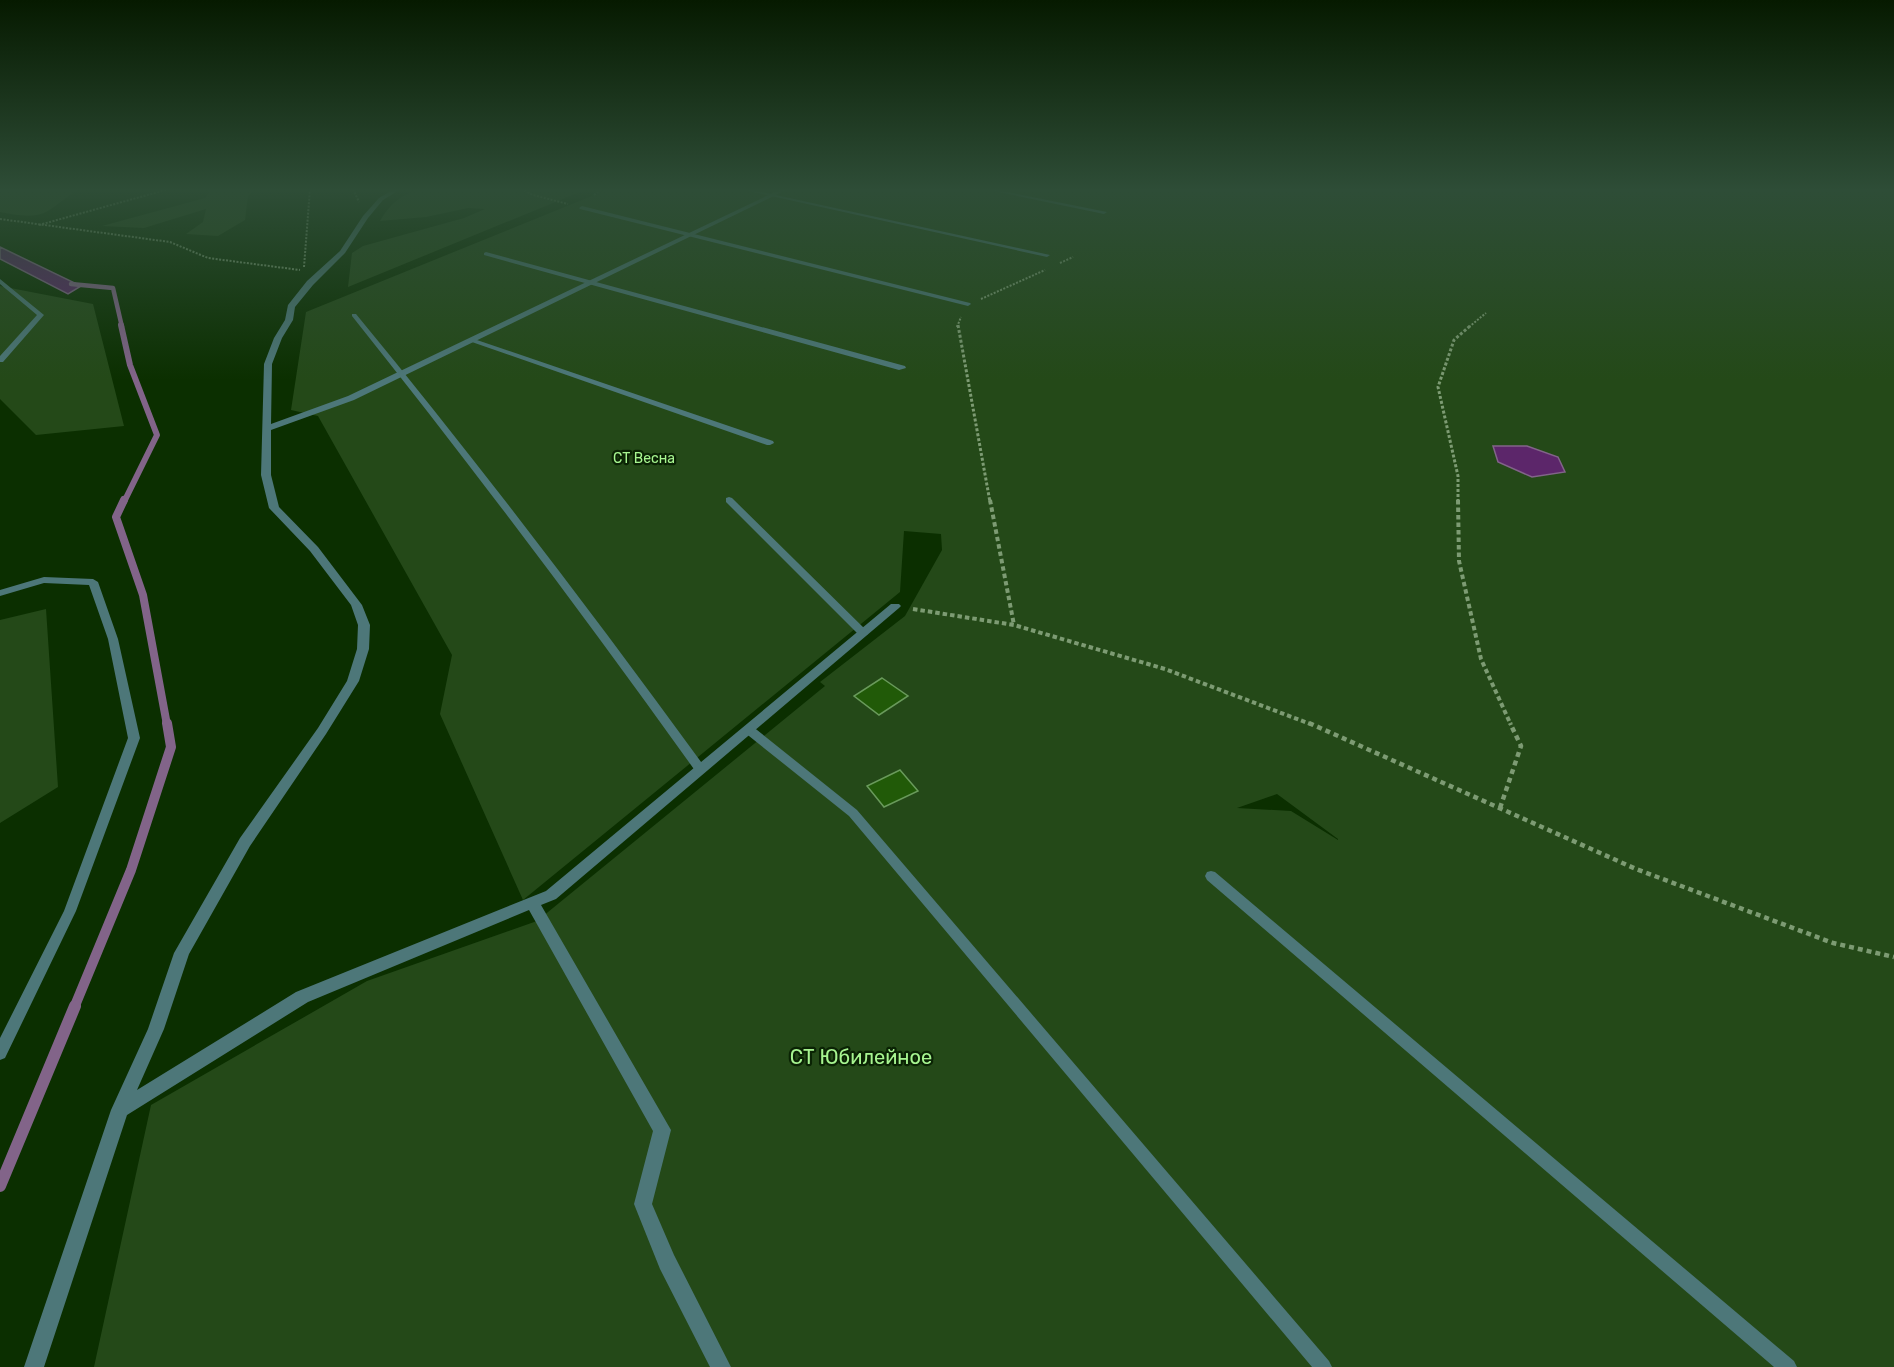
<svg xmlns="http://www.w3.org/2000/svg" width="1894" height="1367" font-family="Rubik,sans-serif">
  <rect width="100%" height="100%" fill="#0b2f00"/>
  <path fill="#244918" fill-rule="evenodd" d="M0 189H80C68 195 59 204 48 211 34 219 15 215 0 212Z
    M211 189H255L248 196 245 220 218 236 186 234 203 222 206 209 144 228 102 226 205 198Z
    M426 189H587L348 287 352 253 363 246 464 218 485 209 468 208 426 217 380 221C391 202 404 192 426 189Z
    M609 189H1894V1367H94L151 1105 367 981 537 921 825 686 820 682 905 616 942 550 941 534 904 531 900 592 523 900 440 714 452 655 318 416 291 410 306 312ZM1277 794 1338 839V840L1291 811 1237 808Z
    M0 286 93 304 124 426 36 435 0 399Z
    M46 609 58 787 0 823V620Z"/>
  <path fill="#5c266a" stroke="#826489" stroke-width="1.5" d="M0 247 81 286 68 294 0 259Z
    M1493 446H1527L1558 457 1565 472 1532 477 1498 462Z"/>
  <g fill="none" stroke-linecap="round" stroke-linejoin="round">
    <path stroke="#826489" stroke-width="4.5" d="M71 284 113 288 122 327"/>
    <path stroke="#826489" stroke-width="6" d="M121 325 130 365 157 435 124 502"/>
    <path stroke="#826489" stroke-width="8" d="M124 500 116 517 143 595 167 725"/>
    <path stroke="#826489" stroke-width="10" d="M74 1008 131 870 171 747 167 723"/>
    <path stroke="#826489" stroke-width="12" d="M0 1186 75 1006"/>
  </g>
  <path fill="#215a08" stroke="#699a5b" stroke-width="1.5" d="M882 678 908 696 879 715 854 696Z
    M900 770 918 791 884 807 867 786Z"/>
  <g fill="none" stroke-linecap="round" stroke-linejoin="round">
    <path stroke="#7d9b73" stroke-width="2" stroke-dasharray="2 1.5" stroke-linecap="butt" d="M353 189 359 202
      M521 189 533 195 568 204
      M594 195 602 189
      M0 219 170 242 208 258 300 270
      M39 225 169 189
      M1060 263 1073 257
      M304 267 310 189
      M981 299 1045 270
      M957 327 961 317
      M1469 327 1486 313"/>
    <path stroke="#7d9b73" stroke-width="3" stroke-dasharray="3 2" stroke-linecap="butt" d="M958 325 990 502
      M1458 502V476L1438 387 1454 340 1471 325"/>
    <path stroke="#7d9b73" stroke-width="4" stroke-dasharray="4.5 3" stroke-linecap="butt" d="M990 500 1014 625
      M1458 500 1459 561 1481 659 1511 725
      M913 609 1014 625 1165 669 1313 725"/>
    <path stroke="#7d9b73" stroke-width="4.5" stroke-dasharray="5 4" stroke-linecap="butt" d="M1309 723 1636 869 1833 943 1894 957
      M1500 808 1521 746 1510 723"/>
    <path fill="#4d7779" fill-rule="evenodd" d="M739 189H748L1050 255 1047 257Z
      M984 189H993L1107 212 1104 214Z
      M582 206 970 303 971 304 968 306 580 209 579 208Z
      M486 252 905 366 906 368 899 370 484 255V253Z
      M0 279 44 315 3 362H0V356L37 315 0 284Z
      M352 314H356C477 461 592 612 704 766L706 769 704 772H696C585 617 471 465 352 316Z
      M471 338 773 441 774 443 770 445H767L469 341 468 340Z
      M729 497 732 498 867 631 868 633 867 635H859L726 502V498Z
      M44 577 93 579 98 582 118 639 140 738 76 911 5 1058 0 1060V1038L64 911 128 738 108 639 89 585 44 583 0 596V590Z
      M748 725 752 726 857 810 1329 1361 1332 1367H1312L849 816 744 732 743 729Z
      M1211 871 1215 872 1794 1361 1797 1367H1774L1207 880 1205 876 1207 872Z"/>
    <path fill="#4d7779" fill-rule="evenodd" d="M394 189H401L383 200 368 218 345 253 313 285 295 307 293 320 282 338 272 364 271 424 348 396 781 189H788L354 400 271 430V475L279 507 318 547 362 605 370 625 369 649 359 681 326 734 250 846 189 954 164 1029 137 1090 296 992 546 891 891 604H899L901 606 899 608 556 899 541 905 671 1130 652 1204 674 1255 731 1367H710L660 1269 634 1204 653 1131 529 910 308 1002 127 1115 44 1367H24L111 1110 148 1029 174 953 240 838 318 728 347 681 357 649 358 625 351 605 310 551 269 508 261 475 264 364 274 338 285 320 288 305 307 281 340 251 363 216 379 198Z"/>
  </g>
  <linearGradient id="sky" x2="0" y2="1"><stop stop-color="#061a00"/><stop offset="0.5" stop-color="#2e4d37"/><stop offset="1" stop-color="#2e4d37" stop-opacity="0"/></linearGradient>
  <rect width="1894" height="380" fill="url(#sky)"/>
  <g text-anchor="middle" stroke-width="4.5" stroke-linejoin="round" paint-order="stroke">
    <g font-size="14" fill="#a7f590" stroke="#0a2304">
      <text x="644" y="463">СТ Весна</text>
    </g>
    <g font-size="20" fill="#a7f590" stroke="#0a2304">
      <text x="861" y="1064">СТ Юбилейное</text>
    </g>
  </g>
</svg>
